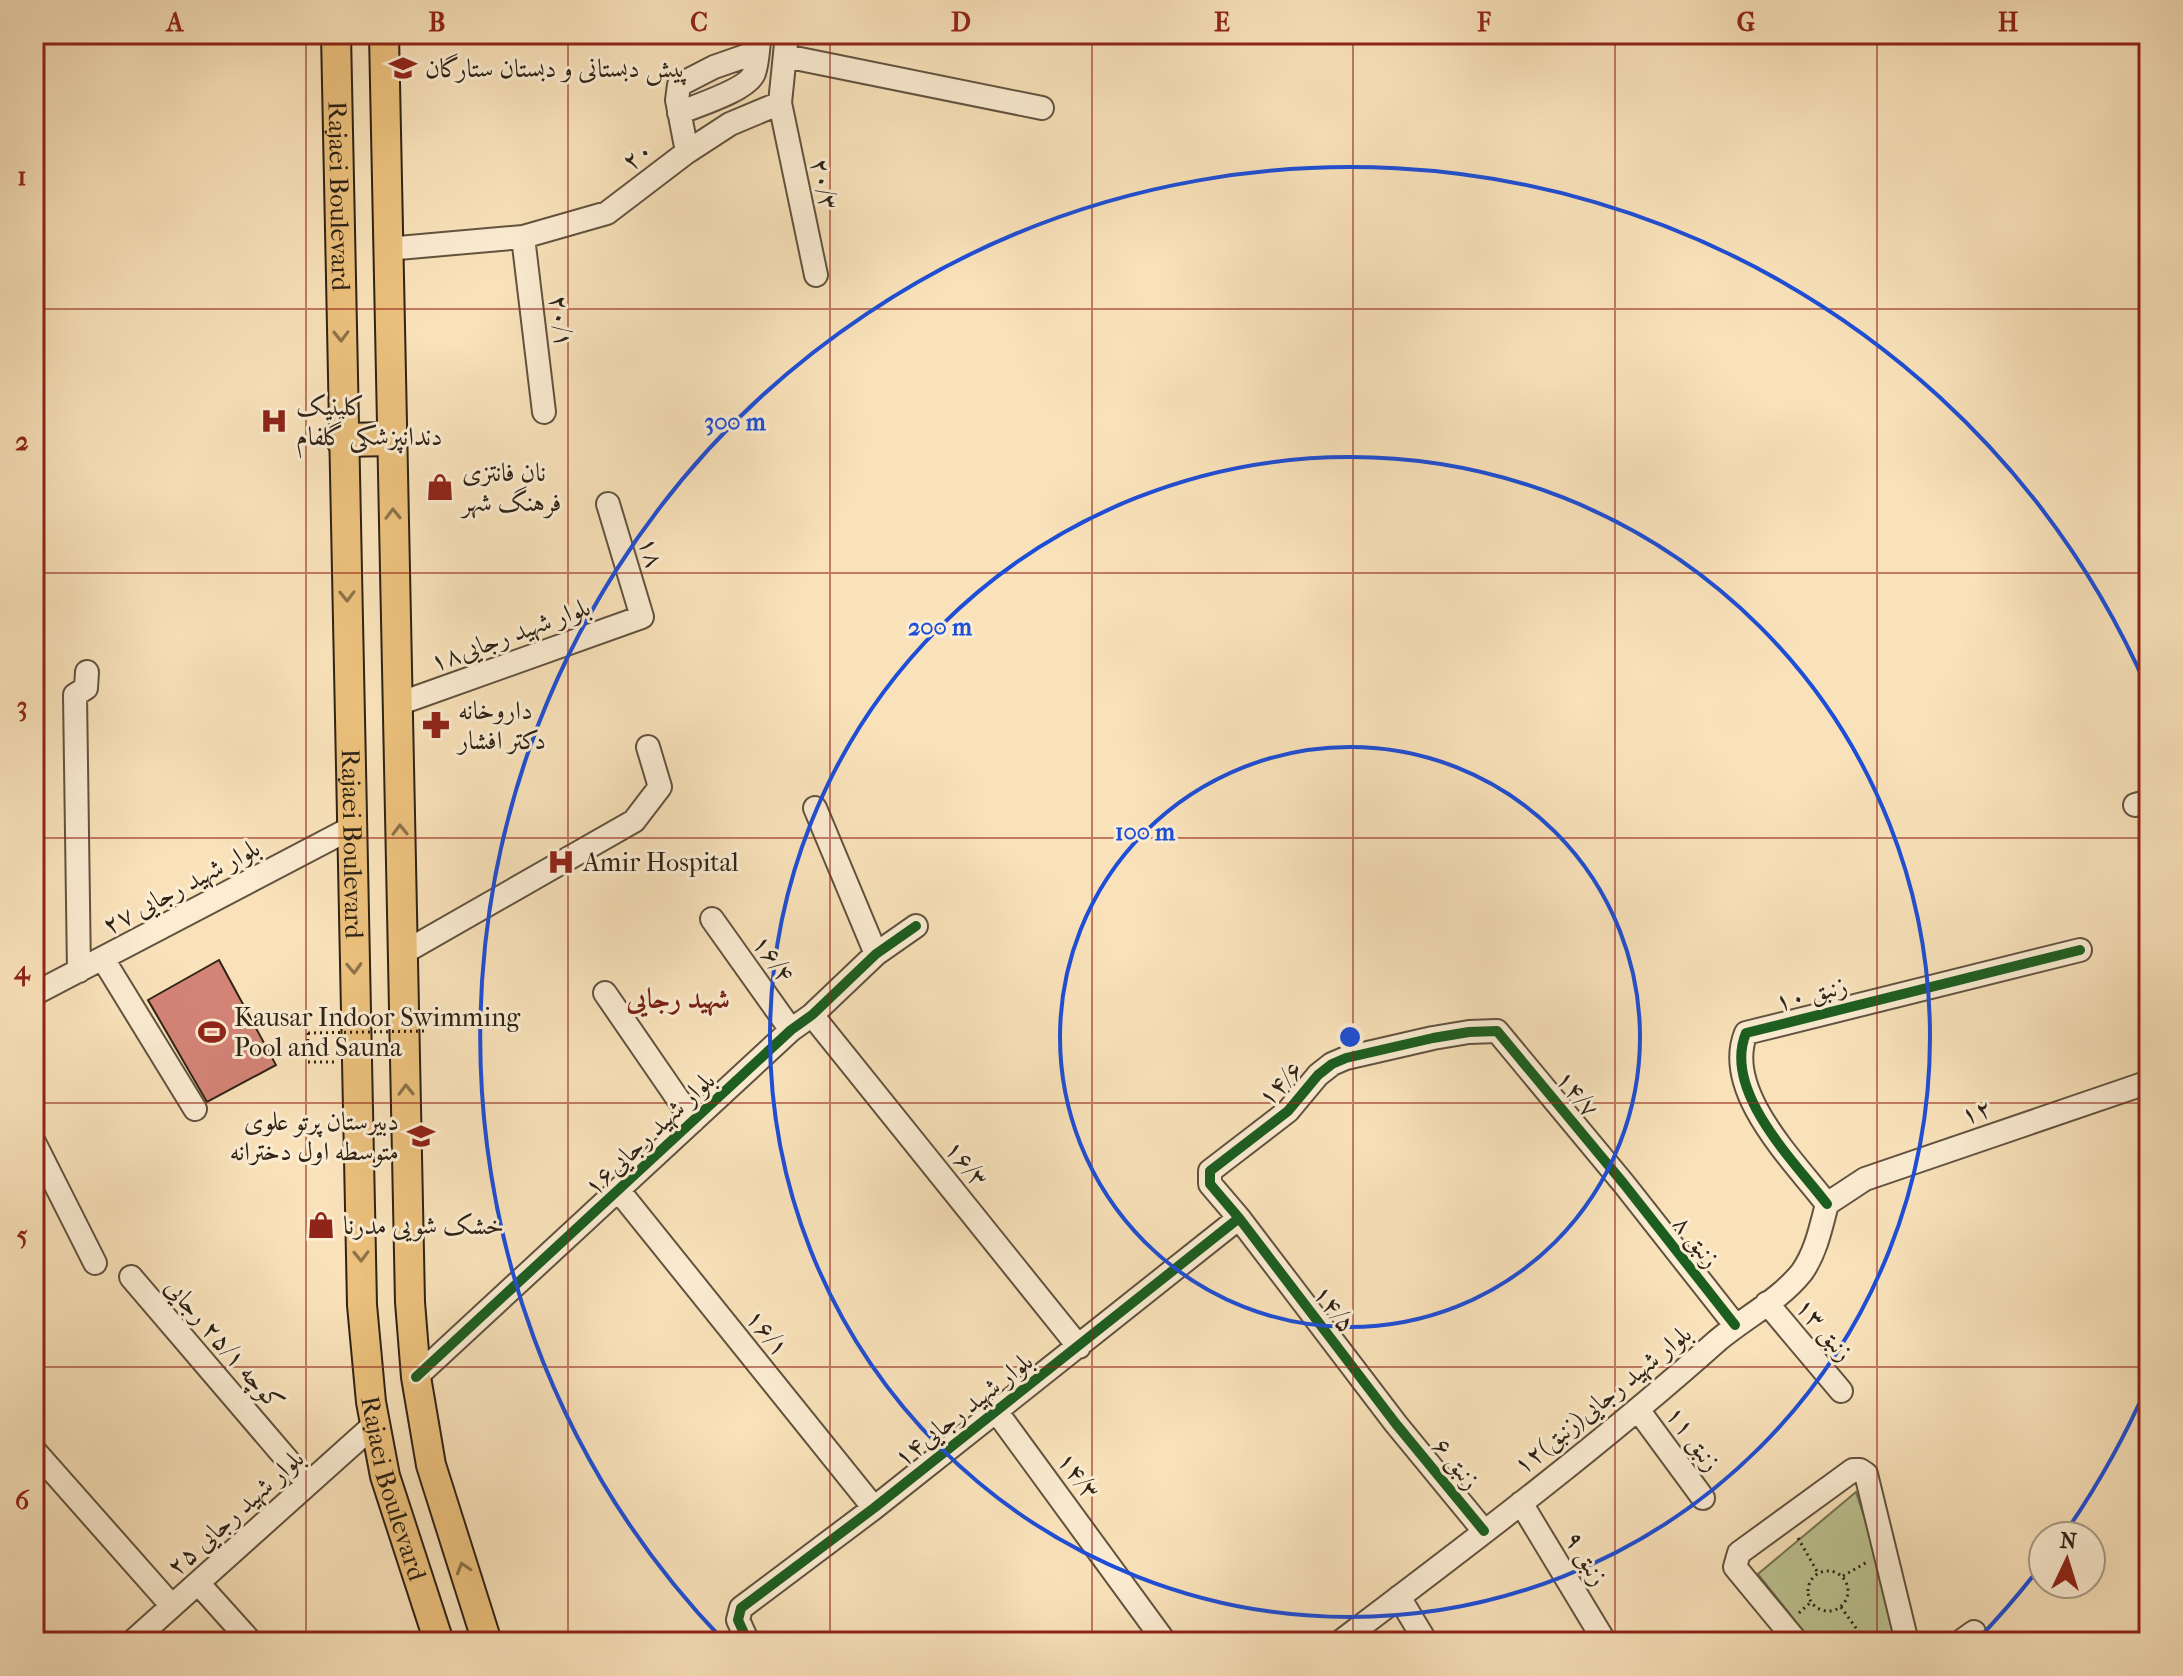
<svg xmlns="http://www.w3.org/2000/svg" width="2183" height="1676" font-family="'IM FELL French Canon',Amiri,serif">
  <rect width="100%" height="100%" fill="#f9e2ba"/>
  <filter id="stains"><feTurbulence type="fractalNoise" baseFrequency=".0025" numOctaves="4"/><feColorMatrix values="0 0 0 0 .2 0 0 0 0 .09 0 0 0 0 .02 0 0 0 .5 -.17"/></filter>
  <radialGradient id="worn" r=".72"><stop offset=".6" stop-color="#630" stop-opacity="0"/><stop offset="1" stop-color="#630" stop-opacity=".3"/></radialGradient>
  <path fill="#bcc391" stroke="#757354" stroke-width="2" d="M1856 1492 1904 1641 1902 1642H1812L1758 1574Z"/>
  <path fill="#d48477" stroke="#2e2316" stroke-width="2" d="M219 960 276 1065 207 1102 148 1000Z"/>
  <g fill="none" stroke-linecap="round" stroke-linejoin="round">
    <g stroke="#61533f" stroke-width="26">
      <path id="minor" d="M787 34 780 103 816 275
        M785 56 1042 108
        M679 113C695 106 748 90 754 73 758 62 758 46 760 34
        M687 152 677 100 679 85 714 67 757 52
        M523 237 544 412
        M387 249 523 237 607 213 687 152 730 124 780 103
        M398 704 642 617 608 504
        M2135 805 2149 801
        M815 808 876 954
        M712 919 791 1030
        M403 953 634 821 660 787 648 747
        M103 959 195 1109
        M79 971 75 695 86 688 87 672
        M605 993 693 1121
        M34 994 353 827
        M812 1015 1079 1347
        M34 1142 95 1263
        M619 1191 874 1508
        M1827 1204C1794 1161 1722 1091 1746 1033L2080 950
        M1827 1204 1865 1179 2149 1082
        M131 1277 308 1484
        M1767 1303 1841 1391
        M416 1377 791 1030 812 1015 876 954 916 926
        M996 1411 1165 1642
        M1639 1411 1703 1498
        M34 1450 172 1606
        M1521 1503 1605 1642
        M1484 1531 1396 1424 1239 1218 1210 1184V1171L1288 1111 1318 1075 1332 1064 1346 1058 1433 1038 1469 1032 1497 1031 1624 1184 1735 1325
        M198 1583 251 1642
        M1399 1597 1426 1642
        M132 1642 375 1424
        M748 1642 738 1620 741 1608 874 1508 1239 1218
        M1340 1642C1468 1545 1597 1448 1717 1341 1744 1318 1780 1300 1802 1272 1816 1252 1821 1227 1827 1204
        M1797 1642 1735 1567 1739 1553 1853 1470H1860L1866 1474 1907 1642
        M1960 1642 1974 1632"/>
    </g>
    <g stroke="#2e2316" stroke-width="32">
      <g id="major">
        <path id="s1" d="M336 34 362 1305 371 1402 385 1476 439 1642"/>
        <path d="M384 34 410 1302 416 1377 431 1465 487 1642"/>
      </g>
    </g>
    <g stroke="#2e2316" stroke-width="36">
      <path id="highway" d="M343 440 391 439"/>
    </g>
    <path stroke="#2e2316" stroke-width="3" stroke-dasharray="2 4" stroke-linecap="butt" d="M308 1033 307 1062H334
      M1798 1538 1818 1573
      M1808 1591a20 20 0 1 1 40 0a20 20 0 1 1-40 0Z
      M1843 1576 1867 1562
      M1841 1607 1866 1642
      M1799 1613 1811 1602"/>
    <use href="#minor" stroke="#fbecd2" stroke-width="22"/>
    <use href="#major" stroke="#ecc17d" stroke-width="28"/>
    <use href="#highway" stroke="#ecc17d" stroke-width="32"/>
    <path stroke="#2e2316" stroke-width="3" stroke-dasharray="2 4" stroke-linecap="butt" d="M308 1033 427 1031"/>
    <g stroke="#fbecd2" stroke-width="15">
      <path id="cycleway" d="M1827 1204C1794 1161 1722 1091 1746 1033L2080 950
        M416 1377 791 1030 812 1015 876 954 916 926
        M1484 1531 1396 1424 1239 1218 1210 1184V1171L1288 1111 1318 1075 1332 1064 1346 1058 1433 1038 1469 1032 1497 1031 1624 1184 1735 1325
        M748 1642 738 1620 741 1608 874 1508 1239 1218"/>
    </g>
    <use href="#cycleway" stroke="#1b5e20" stroke-width="10"/>
  </g>
  <defs><path id="oneway-chevron" d="M-2-3.5L2.5 0L-2 3.5" fill="none" stroke-width="1.6" stroke-linecap="round" stroke-linejoin="round" transform="scale(2)"/></defs>
  <g stroke="#8d724a">
    <use href="#oneway-chevron" transform="translate(341 336) rotate(89)"/>
    <use href="#oneway-chevron" transform="translate(393 514) rotate(-91)"/>
    <use href="#oneway-chevron" transform="translate(347 596) rotate(89)"/>
    <use href="#oneway-chevron" transform="translate(400 830) rotate(-91)"/>
    <use href="#oneway-chevron" transform="translate(354 968) rotate(88)"/>
    <use href="#oneway-chevron" transform="translate(406 1090) rotate(-91)"/>
    <use href="#oneway-chevron" transform="translate(361 1256) rotate(89)"/>
    <use href="#oneway-chevron" transform="translate(463 1568) rotate(-107)"/>
  </g>
  <path fill="none" stroke="#8f2418" stroke-width="2" stroke-opacity="0.55" d="M306 34V1642M568 34V1642M830 34V1642M1092 34V1642M1353 34V1642M1615 34V1642M1877 34V1642M34 309H2149M34 573H2149M34 838H2149M34 1103H2149M34 1367H2149"/>
  <g fill="none" stroke="#1d4ed8" stroke-width="4">
    <circle cx="1350" cy="1037" r="290"/>
    <circle cx="1350" cy="1037" r="580"/>
    <path d="M2148 1384A870 870 0 0 1 2067 1530M2040 1567A870 870 0 0 1 1976 1641M724 1641A870 870 0 1 1 2148 690"/>
  </g>
  <defs>
    <g id="school-bare" transform="scale(2.16)"><path d="M0-5L7-2L0 1L-7-2ZM-4 1L0 2.5L4 1V4Q0 6-4 4Z" fill="#8f2418" stroke="#fbecd2" stroke-width="2.5" paint-order="stroke"/></g>
    <g id="hospital-bare" transform="scale(2.16)"><path d="M-5-5h3v3.5h4V-5h3V5h-3V1.5h-4V5h-3Z" fill="#8f2418" stroke="#fbecd2" stroke-width="2.5" paint-order="stroke"/></g>
    <g id="shop-bare" transform="scale(2.16)"><path d="M-5-2.5h2.3a2.7 3.5 0 0 1 5.4 0H5L5.5 6h-11ZM-1.5-2.5h3a1.5 2.3 0 0 0-3 0Z" fill="#8f2418" stroke="#fbecd2" stroke-width="2.5" paint-order="stroke"/></g>
    <g id="pharmacy-bare" transform="scale(2.16)"><path d="M-2-6h4v4h4v4h-4v4h-4v-4h-4v-4h4Z" fill="#8f2418" stroke="#fbecd2" stroke-width="2.5" paint-order="stroke"/></g>
    <g id="stadium-bare" transform="scale(2.16)"><path d="M0-5a6.5 5 0 1 0 0 10a6.5 5 0 1 0 0-10ZM-3.5-1.8h7v3.6h-7Z" fill="#8f2418" stroke="#fbecd2" stroke-width="2.5" paint-order="stroke"/></g>
  </defs>
  <g fill-rule="evenodd">
    <use href="#school-bare" x="403" y="68"/>
    <use href="#hospital-bare" x="274" y="421"/>
    <use href="#shop-bare" x="440" y="487"/>
    <use href="#pharmacy-bare" x="436" y="725"/>
    <use href="#hospital-bare" x="561" y="862"/>
    <use href="#stadium-bare" x="212" y="1032"/>
    <use href="#school-bare" x="421" y="1136"/>
    <use href="#shop-bare" x="321" y="1225"/>
  </g>
  <g text-anchor="middle" stroke-width="6" stroke-linejoin="round" paint-order="stroke">
    <g font-size="26" fill="#2e2316" stroke="#fbecd2" text-anchor="start">
      <text x="425" y="77">پیش دبستانی و دبستان ستارگان</text>
      <text x="296" y="415">کلینیک<tspan x="296" dy="30">دندانپزشکی گلفام</tspan></text>
      <text x="462" y="481">نان فانتزی<tspan x="462" dy="30">فرهنگ شهر</tspan></text>
      <text x="458" y="719">داروخانه<tspan x="458" dy="30">دکتر افشار</tspan></text>
      <text x="583" y="871">Amir Hospital</text>
      <text x="234" y="1026">Kausar Indoor Swimming<tspan x="234" dy="30">Pool and Sauna</tspan></text>
      <text x="399" y="1130" text-anchor="end">دبیرستان پرتو علوی<tspan x="399" dy="30">متوسطه اول دخترانه</tspan></text>
      <text x="343" y="1234">خشک شویی مدرنا</text>
    </g>
    <g font-size="26" fill="#2e2316" stroke="#fbecd2">
      <text transform="translate(637 155) rotate(-37)" y="9">۲۰</text>
      <text transform="translate(825 184) rotate(78)" y="9">۲۰/۳</text>
      <text dy="9" stroke="none"><textPath href="#s1" startOffset="162">Rajaei Boulevard</textPath></text>
      <text transform="translate(562 321) rotate(83)" y="9">۲۰/۱</text>
      <text transform="translate(652 552) rotate(73)" y="9">۱۸</text>
      <text transform="translate(510 634) rotate(-20)" y="9">بلوار شهید رجایی۱۸</text>
      <text dy="9" stroke="none"><textPath href="#s1" startOffset="810">Rajaei Boulevard</textPath></text>
      <text transform="translate(181 886) rotate(-28)" y="9">۲۷ بلوار شهید رجایی</text>
      <text transform="translate(774 958) rotate(54)" y="9">۱۶/۴</text>
      <text transform="translate(1811 993) rotate(-14)" y="9">زنبق ۱۰</text>
      <text transform="translate(1280 1083) rotate(-45)" y="9">۱۴/۶</text>
      <text transform="translate(1578 1093) rotate(51)" y="9">۱۴/۷</text>
      <text transform="translate(1976 1111) rotate(-19)" y="9">۱۲</text>
      <text transform="translate(649 1133) rotate(-43)" y="9">بلوار شهید رجایی۱۶</text>
      <text transform="translate(967 1163) rotate(51)" y="9">۱۶/۳</text>
      <text transform="translate(1697 1241) rotate(52)" y="9">زنبق ۸</text>
      <text transform="translate(1335 1308) rotate(53)" y="9">۱۴/۵</text>
      <text transform="translate(1825 1329) rotate(50)" y="9">زنبق ۱۳</text>
      <text transform="translate(768 1332) rotate(51)" y="9">۱۶/۱</text>
      <text transform="translate(225 1344) rotate(49)" y="9">کوچه ۲۵/۱ رجایی</text>
      <text transform="translate(1602 1399) rotate(-39)" y="9">۱۲بلوار شهید رجایی(زنبق)</text>
      <text transform="translate(963 1409) rotate(-38)" y="9">بلوار شهید رجایی۱۴</text>
      <text transform="translate(1694 1438) rotate(54)" y="9">زنبق ۱۱</text>
      <text transform="translate(1457 1463) rotate(51)" y="9">زنبق ۶</text>
      <text transform="translate(1079 1475) rotate(53)" y="9">۱۴/۳</text>
      <text dy="9" stroke="none"><textPath href="#s1" startOffset="1458">Rajaei Boulevard</textPath></text>
      <text transform="translate(235 1512) rotate(-42)" y="9">۲۵ بلوار شهید رجایی</text>
      <text transform="translate(1587 1558) rotate(59)" y="9">زنبق ۹</text>
    </g>
    <g font-size="28" font-weight="bold" fill="#7a1f14" stroke="#fbecd2">
      <text x="678" y="1008">شهید رجایی</text>
    </g>
  </g>
  <circle cx="1350" cy="1037" r="12" fill="#1d4ed8" stroke="#fbecd2" stroke-width="4"/>
  <g font-size="24" text-anchor="middle" font-weight="bold" fill="#1d4ed8" stroke="#fbecd2" stroke-width="6" stroke-linejoin="round" paint-order="stroke">
    <text x="735" y="430">300 m</text>
    <text x="940" y="635">200 m</text>
    <text x="1145" y="840">100 m</text>
  </g>
  <rect width="2183" height="1676" fill="none" stroke="#f9e2ba" stroke-width="88"/>
  <g transform="translate(2067 1560) rotate(4)"><circle r="38" fill="#fbecd2" stroke="#a99c87" stroke-width="2"/>
  <path d="M0-6L14 30L0 20L-14 30Z" fill="#8f2418"/>
  <text y="-12" font-size="22" font-weight="bold" text-anchor="middle" fill="#2e2316">N</text>
  </g>
  <rect x="44" y="44" width="2095" height="1588" fill="none" stroke="#8f2418" stroke-width="3"/>
  <g font-size="26" text-anchor="middle" font-weight="bold" fill="#8f2418">
    <text x="175" y="31">A</text>
    <text x="437" y="31">B</text>
    <text x="699" y="31">C</text>
    <text x="961" y="31">D</text>
    <text x="1222" y="31">E</text>
    <text x="1484" y="31">F</text>
    <text x="1746" y="31">G</text>
    <text x="2008" y="31">H</text>
    <text x="22" y="185">1</text>
    <text x="22" y="450">2</text>
    <text x="22" y="715">3</text>
    <text x="22" y="979">4</text>
    <text x="22" y="1244">5</text>
    <text x="22" y="1509">6</text>
  </g>
  <rect width="100%" height="100%" filter="url(#stains)"/>
  <rect width="100%" height="100%" fill="url(#worn)"/>
</svg>
